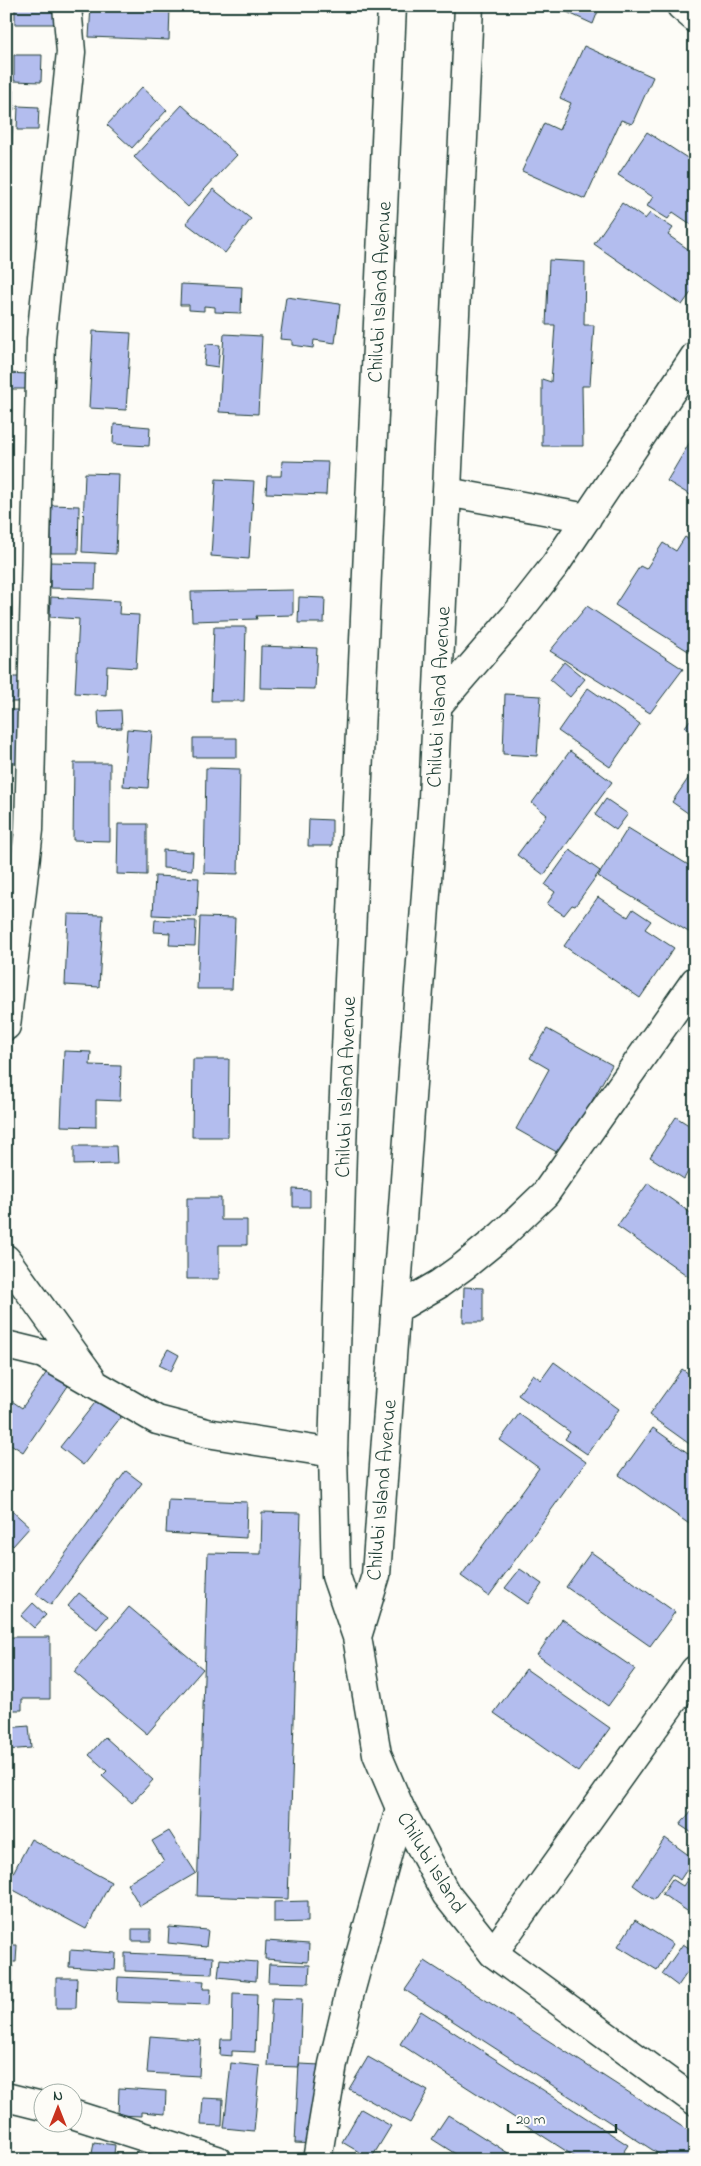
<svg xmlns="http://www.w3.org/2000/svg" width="701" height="2166" font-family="'Indie Flower',sans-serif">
  <rect width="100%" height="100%" fill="#fdfcf7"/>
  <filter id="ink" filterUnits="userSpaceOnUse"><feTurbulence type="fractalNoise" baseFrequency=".02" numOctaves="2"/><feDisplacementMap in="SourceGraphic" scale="10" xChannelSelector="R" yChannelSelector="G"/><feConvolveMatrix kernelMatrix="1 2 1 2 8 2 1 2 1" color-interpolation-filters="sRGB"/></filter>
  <g filter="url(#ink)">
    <path fill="#b3bdee" stroke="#1f3d34" d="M6 6H10V76H6Z
      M15 6H54V24H15Z
      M91 6H170L169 40 89 37Z
      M561 6H600L593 24 560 9Z
      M584 46 653 77 632 124 621 120 585 199 522 171 544 123 559 130 571 103 560 98Z
      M14 55H42L41 82 14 81Z
      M142 87 167 110 132 148 107 125Z
      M6 91H14V110L6 109Z
      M182 105 237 155 188 207 134 157Z
      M18 106 39 107 38 130H17Z
      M6 116H13L8 304H6Z
      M647 132 695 163V227L673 212 668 219 647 206 653 197 618 175Z
      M213 189 251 219 225 253 186 223Z
      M622 203 645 219 650 213 673 228 668 235 695 254V287L682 305 594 244Z
      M549 260 585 262 584 325H594L590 386H582L583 446H542V379L551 382 555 325H546Z
      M181 284 242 287 241 313 215 312V307L204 306V311L189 310V305H180Z
      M286 297 340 304 335 343 314 340 313 348 292 345V340L280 339Z
      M93 331 131 333 126 410 89 408Z
      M224 334 262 336 258 414 219 412Z
      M206 344 220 345 218 367 204 365Z
      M6 373 30 374 29 389H6Z
      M114 424 150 427 149 446 113 444Z
      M690 442 695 445V498L667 481Z
      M282 461 328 462 326 495 266 493 267 476H281Z
      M85 473 119 474 116 554 82 552Z
      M216 479 254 481 249 559 211 556Z
      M51 505 79 506 78 553H51Z
      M685 537 695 543V650L693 654 615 605 640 566 646 569 663 543 676 551Z
      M50 562 96 563 95 589 50 588Z
      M293 590V615L256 616 257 619 192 621 191 592Z
      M51 597 120 601 119 614 139 615 136 668 107 666 106 695 75 693 79 619 50 617Z
      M299 597 325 598 324 623H298Z
      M587 606 683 669 650 713 550 651Z
      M214 627H246L244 701H211Z
      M261 646 317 648 315 689 260 688Z
      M564 662 585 679 570 697 550 680Z
      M6 677H19L18 702H6Z
      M588 688 640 724 610 767 558 731Z
      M505 694 541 696 537 756 503 754Z
      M6 710H20L19 763H6Z
      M121 710 122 728 99 729 98 711Z
      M695 713V734L685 727Z
      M127 729 152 731 148 788 123 786Z
      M193 738H237V757H193Z
      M570 751 612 782 544 875 517 855 547 815 532 803Z
      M74 763H110V841L73 840Z
      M206 768 240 769 238 874 204 873Z
      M694 770 695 771V818L672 802Z
      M606 799 628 814 616 830 595 815Z
      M309 819 332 820V846H308Z
      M118 824H147V875L117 874Z
      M628 828 695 869V936L598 876Z
      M163 850 193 852 192 870 163 868Z
      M570 850 600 871 575 906 572 905 564 915 547 904 555 892 545 885Z
      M155 876 199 878 197 917 153 915Z
      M598 897 628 917 633 909 651 921 645 929 674 948 640 998 564 946Z
      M68 914 103 915 99 987 65 985Z
      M200 917 235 918 232 989H197Z
      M155 920 196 921 195 946 169 945 170 933 154 932Z
      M547 1029 612 1065 562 1155 516 1129 549 1069 530 1058Z
      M64 1051 91 1052 90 1065 121 1066 120 1101 96 1100V1127L61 1126Z
      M193 1059H229L228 1137H192Z
      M676 1117 695 1129V1171L690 1168 684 1179 650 1157Z
      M74 1146H116L117 1164 74 1165Z
      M648 1183 695 1216V1281L617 1226Z
      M293 1189 310 1190V1207H293Z
      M187 1198H221V1220H247V1245H219V1279H187Z
      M464 1287 483 1288V1322H463Z
      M168 1349 179 1355 171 1371 159 1365Z
      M554 1362 619 1409 587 1454 565 1439 570 1432 518 1395 533 1374 541 1380Z
      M51 1366 72 1380 23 1452 6 1441V1397L22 1408Z
      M682 1369 695 1378V1448L649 1415Z
      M98 1399 121 1417 83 1465 60 1447Z
      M519 1414 586 1462 489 1596 461 1576 539 1468 500 1440Z
      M653 1428 695 1458V1528L619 1475Z
      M126 1471 142 1483 51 1605 36 1594Z
      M168 1499 247 1502 246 1538 166 1533Z
      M11 1510 30 1527 13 1546 6 1540V1516Z
      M262 1512 301 1513 288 1899 197 1896 208 1553 261 1554Z
      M591 1552 675 1612 650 1646 566 1587Z
      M520 1569 542 1584 528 1604 505 1588Z
      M79 1593 108 1616 97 1629 68 1606Z
      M33 1603 46 1615 34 1628 21 1616Z
      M129 1607 203 1669 147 1734 74 1672Z
      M562 1619 635 1669 608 1706 537 1655Z
      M6 1637H50V1699H22V1710H6Z
      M526 1669 610 1728 578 1772 494 1713Z
      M29 1726 31 1748 6 1750V1728Z
      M105 1737 153 1780 132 1803 102 1776 107 1771 89 1755Z
      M695 1806V1835L680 1825Z
      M169 1831 196 1873 140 1906 127 1884 164 1861 152 1841Z
      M665 1838 694 1859 680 1880 672 1874 654 1900 633 1885Z
      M31 1839 111 1882 86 1929 6 1886Z
      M695 1868V1912L693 1915 662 1894 672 1879 683 1886Z
      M308 1901V1922L274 1923V1902Z
      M635 1920 673 1944 657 1970 618 1946Z
      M169 1927 208 1930 206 1947 168 1943Z
      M132 1929H151V1941H132Z
      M266 1941 309 1944 308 1962 265 1959Z
      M683 1944 695 1952V1961L678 1986 662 1974Z
      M6 1945H17L16 1962H6Z
      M70 1950 116 1953 115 1970 69 1967Z
      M125 1953 213 1957 212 1974 125 1971Z
      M220 1959 257 1962 256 1981 218 1977Z
      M425 1961 695 2135V2160H668L405 1990Z
      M269 1964 310 1965 309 1983 268 1982Z
      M6 1966H13L12 2004H6Z
      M118 1977 204 1981 203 1989H211L210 2005 117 2002Z
      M56 1978H77L76 2008H56Z
      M233 1993 257 1994 255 2052 232 2051V2056L220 2055 221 2039H232Z
      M272 1998 302 1999 299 2067 268 2066Z
      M421 2011 628 2145 618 2160H580L400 2044Z
      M150 2036 201 2040 199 2076 147 2073Z
      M368 2057 428 2091 410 2123 349 2089Z
      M231 2063 260 2066 254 2131 224 2128Z
      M299 2064 321 2065 317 2144 295 2143Z
      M119 2088 166 2091 165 2114 141 2112V2116L118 2115Z
      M203 2098 223 2099 222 2126 201 2125Z
      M361 2109 391 2126 371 2159 342 2142Z
      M448 2115 519 2160H465L432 2139Z
      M94 2142 115 2145 114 2154 158 2160H91Z"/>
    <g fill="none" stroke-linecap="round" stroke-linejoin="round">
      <g stroke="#1f3d34" stroke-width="31">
        <path id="street" d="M681 6 695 18
          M447 492 587 518
          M438 705 515 616 555 565 695 356
          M6 1026 29 830 41 339 71 52 67 6
          M6 1259 91 1377
          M396 1309 439 1284 464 1266 502 1235 545 1194 695 981
          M6 1345 43 1354 157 1420 207 1433 333 1453
          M493 1953 695 1670
          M6 2097 42 2106
          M72 2114 217 2160
          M317 2160 333 2064 349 1996 400 1808"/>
      </g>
      <g stroke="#1f3d34" stroke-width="31">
        <path id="secondary" d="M392 6 343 1117 333 1453 336 1576 357 1637 377 1754 400 1808 446 1894 493 1953 695 2101
          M357 1637 376 1575 433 798 469 6"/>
      </g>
      <use href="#street" stroke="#fdfcf7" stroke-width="28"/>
      <use href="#secondary" stroke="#fdfcf7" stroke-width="28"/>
    </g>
  </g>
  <g text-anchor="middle" stroke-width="4" stroke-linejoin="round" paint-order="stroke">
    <g font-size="21" fill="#1f3d34" stroke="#fdfcf7">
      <text transform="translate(379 292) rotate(-87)" y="7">Chilubi Island Avenue</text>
      <text transform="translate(438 697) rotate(-87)" y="7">Chilubi Island Avenue</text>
      <text transform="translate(345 1087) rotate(-88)" y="7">Chilubi Island Avenue</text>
      <text transform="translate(381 1490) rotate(-85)" y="7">Chilubi Island Avenue</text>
      <text transform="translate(432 1862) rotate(59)" y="7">Chilubi Island</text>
    </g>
  </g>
  <rect width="701" height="2166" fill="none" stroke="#fdfcf7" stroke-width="25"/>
  <rect x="12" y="12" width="676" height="2141" fill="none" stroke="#1f3d34" stroke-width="2" filter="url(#ink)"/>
  <g transform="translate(58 2108)"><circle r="24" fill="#fdfcf7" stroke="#a4b0a9"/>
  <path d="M0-4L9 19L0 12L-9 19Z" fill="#c8321e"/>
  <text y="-8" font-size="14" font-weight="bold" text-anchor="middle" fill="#1f3d34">N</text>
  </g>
  <path d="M508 2124v8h108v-8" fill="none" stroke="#1f3d34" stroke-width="2.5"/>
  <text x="516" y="2124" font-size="15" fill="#1f3d34" stroke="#fdfcf7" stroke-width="4" paint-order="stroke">20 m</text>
</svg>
